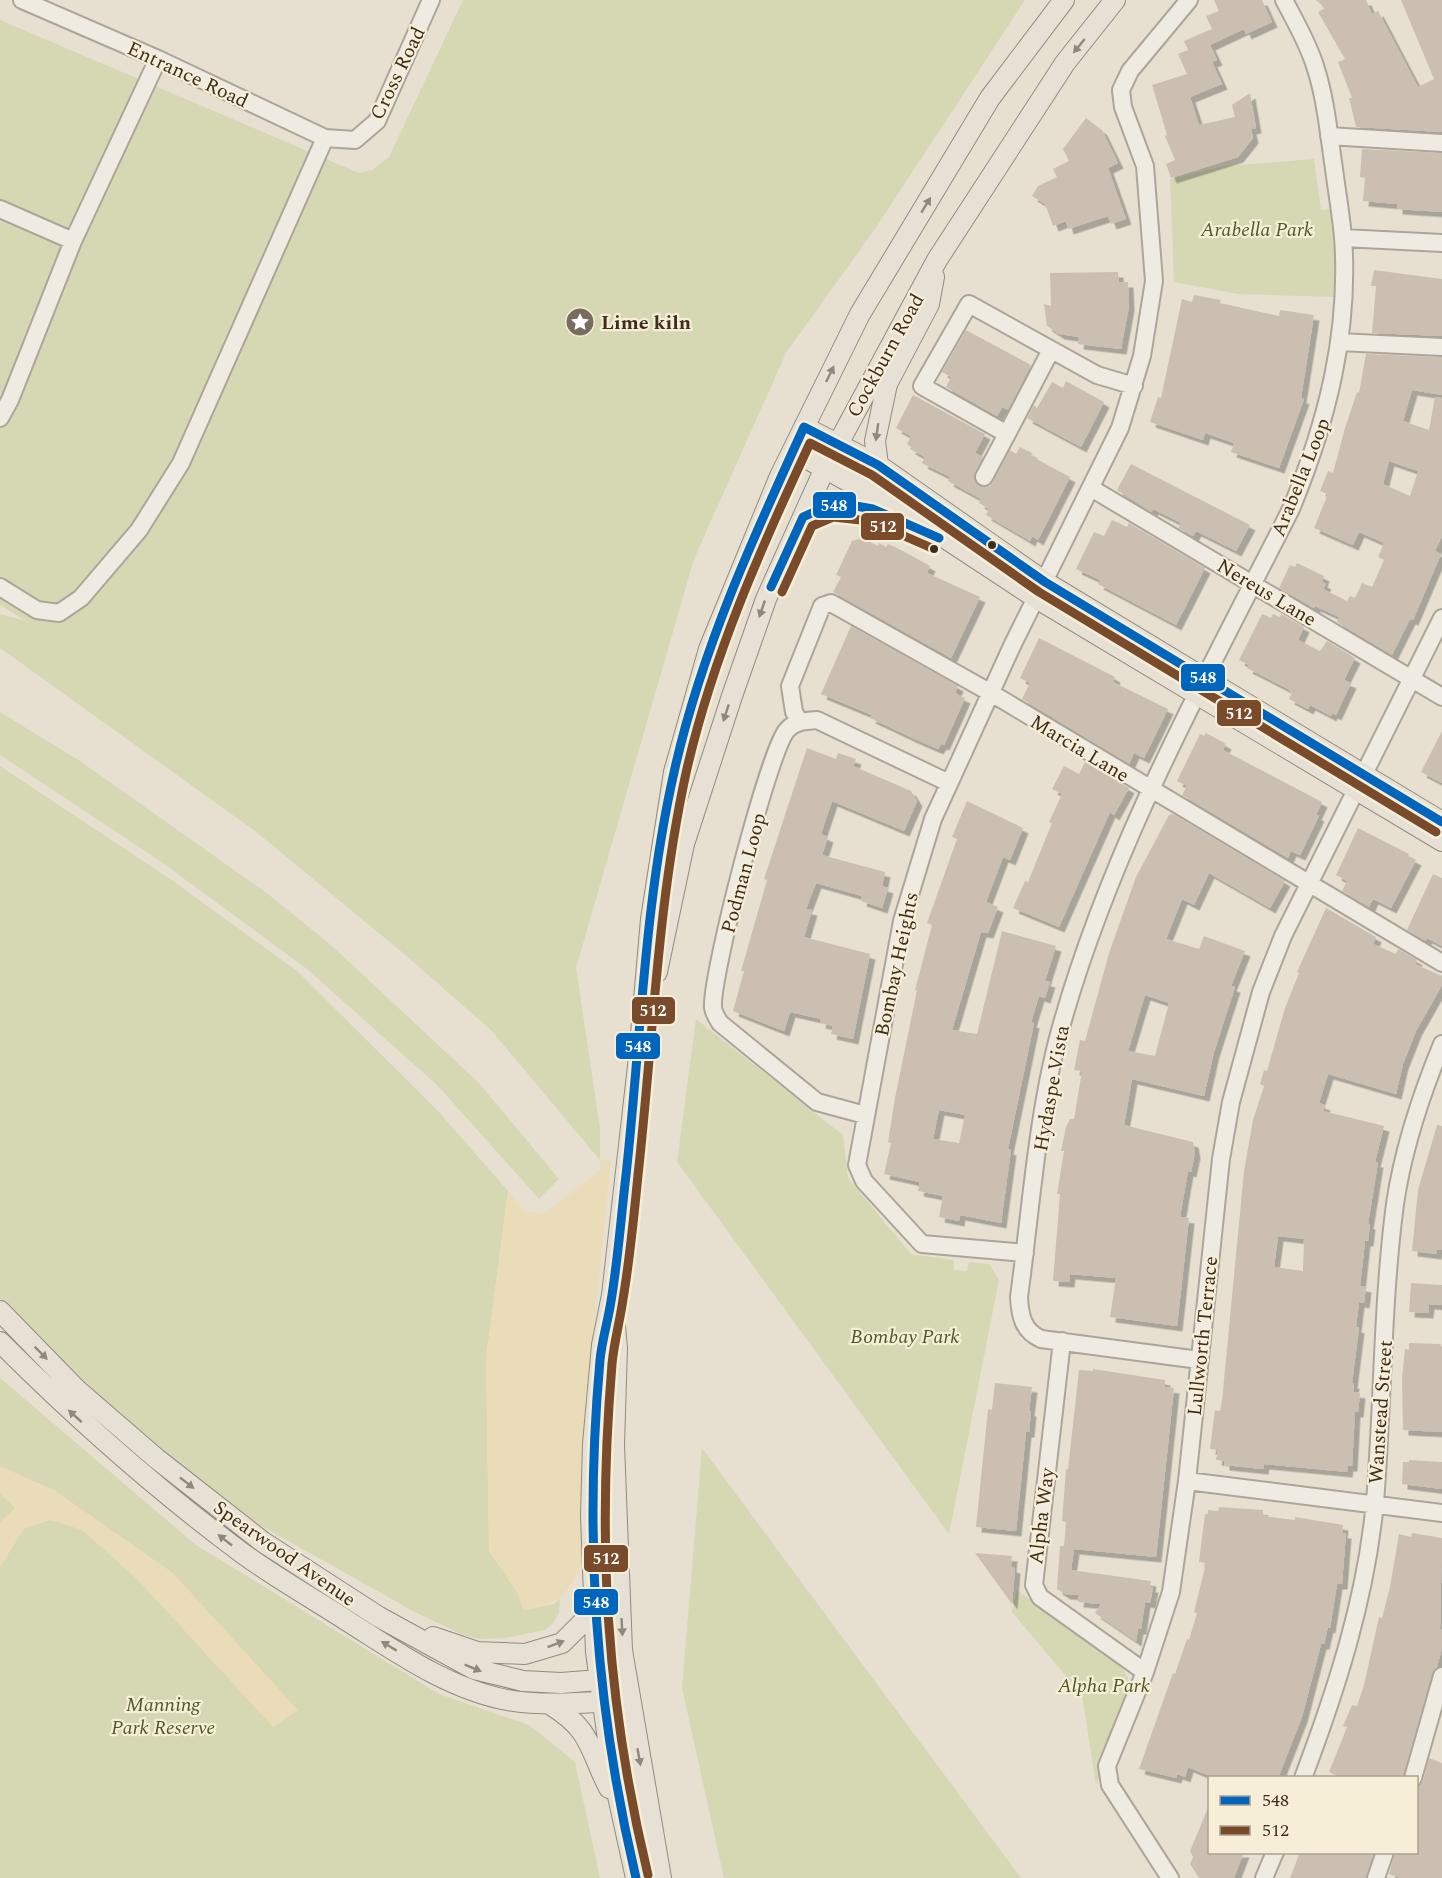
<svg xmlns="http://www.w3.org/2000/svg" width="1442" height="1878" font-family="Spectral,serif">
  <defs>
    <filter id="shadow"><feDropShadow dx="5.5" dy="5.5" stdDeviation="0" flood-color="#0004"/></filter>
  </defs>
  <rect width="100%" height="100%" fill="#e7e0d1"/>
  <path fill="#d6d7b3" d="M463 0H1025L875 229 786 353 694 559 576 968 600 1128V1160L491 1030 403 953 255 831 0 648V614L26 621 0 605V20L359 173 372 170 389 157Z
    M1314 159 1321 210 1332 209 1336 250 1335 297 1238 294 1174 282 1170 179 1224 166Z
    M871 476C900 484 939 517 960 539L868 481Z
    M0 712 80 761 268 894 331 945 479 1083 559 1179 539 1199 438 1086 307 969 160 861 0 755Z
    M0 766 176 883 297 971 438 1111 508 1191 486 1359 489 1551 517 1592 524 1610 554 1604 560 1598 559 1613 552 1624 545 1630 506 1638 480 1639 463 1635 413 1611 242 1515 98 1395 0 1299Z
    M696 1019 843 1135 848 1178 911 1254 954 1260V1270L967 1271 969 1262 989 1264 999 1280 949 1534 677 1162Z
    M0 1378 196 1545 439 1694 529 1725 575 1762 600 1878H0Z
    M702 1448 1021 1878H724L682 1688Z
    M1017 1590 1121 1666 1128 1678 1130 1692 1096 1785 1082 1695 1012 1612Z"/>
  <path fill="#eadcb9" d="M600 1160H611L584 1426 582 1563C566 1597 561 1603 524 1610L517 1592 489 1551 486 1359 508 1191 525 1211 544 1214 601 1169Z
    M0 1466 54 1490 173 1573 298 1710 273 1727 138 1580 82 1530 50 1520 24 1529 0 1567V1522L15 1508 0 1494Z"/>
  <path fill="#cbbfb2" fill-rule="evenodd" filter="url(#shadow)" d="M1214 0H1262L1272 22 1246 34 1244 29 1210 45 1217 60 1212 62 1222 84 1190 97 1199 125 1235 117 1232 105 1250 93 1256 128 1251 129 1253 138 1238 157 1171 178 1166 164 1175 160 1165 136 1167 135 1152 85 1187 74 1178 54 1188 50 1184 41 1212 29 1206 16 1219 11Z
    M1316 0H1366L1372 14 1378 11 1418 87 1434 79 1401 0H1442V132L1356 127 1349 98H1352L1338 62 1345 59 1318 12 1325 8Z
    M1086 118 1102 130 1118 163 1108 168 1126 219 1111 224 1108 216 1068 229 1066 221 1053 226 1045 204 1032 196 1038 186 1057 177 1053 169 1069 161 1063 149Z
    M1362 149 1442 153V212L1397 209V204L1363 201 1365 178 1360 177Z
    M1374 270 1442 279V336L1372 333 1376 286H1371Z
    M1118 272 1119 282H1128L1129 306 1121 349 1078 344 1079 337 1059 334 1047 326 1044 304 1051 306 1050 273Z
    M1194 295 1221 300 1220 303 1279 316 1280 310 1314 315 1301 398 1304 399 1279 468 1231 452 1234 443 1205 433 1203 440 1150 422 1158 397 1161 398 1182 299 1192 302Z
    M966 330 1031 365 1008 410 1002 407 997 416 946 387 951 377 942 372Z
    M1366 354 1442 357V395L1412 390 1403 421 1429 430 1435 397 1442 398V536L1435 551 1441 554 1413 620 1410 619 1392 655 1337 622 1339 617 1315 606 1314 608 1279 588 1290 565 1295 567 1297 563 1324 576 1322 582 1326 584 1323 589 1347 601 1350 596 1355 598 1362 583 1372 587 1384 560 1378 557 1384 543 1359 532 1353 545 1314 528 1328 494 1320 491 1328 471 1333 473 1345 428 1357 392 1359 393ZM1389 461 1418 471 1410 496 1383 484Z
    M1066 381 1104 402 1081 447 1027 418 1034 405 1037 408 1052 382 1063 388Z
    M913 395 985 434 975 453 983 457 974 477 980 486H990L1010 450 1016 454 1020 447 1032 453 1031 456 1070 477 1038 540 1032 536 1030 541 986 515 989 509 979 503 981 499 948 481 950 477 922 463 925 457 910 449 911 447 907 444 911 436 896 428Z
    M1131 464 1250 525 1236 551 1196 531 1193 536 1178 528 1181 523 1153 509 1151 512 1117 490Z
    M1112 520 1127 527 1129 523 1205 568 1176 625 1098 584 1100 580 1076 569 1094 532 1104 536Z
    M862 538 878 546 879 543 886 547 888 544 903 551 930 566 927 573 980 597 951 658 833 592 841 577 836 575 852 541Z
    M1262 614 1271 618 1273 614 1280 617 1281 614 1304 627 1298 640 1320 651 1327 641 1355 658 1344 680 1351 683 1336 715 1332 713 1331 716 1310 705 1308 709 1289 699 1292 693 1288 689 1247 668 1249 665 1239 660Z
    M851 626 958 686 955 693 965 698 944 745 941 744 938 749 917 740 870 718 872 715 821 694Z
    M1039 638 1115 677 1113 682 1168 709 1144 758 1134 753 1129 764 1022 699 1030 683 1020 678Z
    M1442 731V783L1421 772Z
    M1206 733 1226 744 1223 750 1322 802 1316 815 1319 816 1300 855 1291 851 1288 858 1182 795 1187 786 1177 781 1200 734 1204 736Z
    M807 748 836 759 838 753 856 759 853 766 911 791 917 801 904 831 832 801 821 834 828 837 822 855 885 872 882 886 888 888 882 908 861 901 862 896 816 883 806 909 812 910 804 937 870 954 853 1039 831 1034 833 1026 820 1023 821 1019 790 1012 784 1031 733 1011 744 971H741L767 880 764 879Z
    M1085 762 1129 788 1114 815 1110 812 1059 927 1013 908 1025 881 1028 882 1052 823 1049 822 1062 794 1052 789 1064 766 1079 774Z
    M967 801 1023 828 1010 860 1003 857 986 902 998 907 988 933 981 932 952 1030 977 1034 1002 931 1056 946 1045 981 1050 982 1045 998 1039 996 1031 1022 1034 1023 1008 1149 1011 1150 1001 1223 960 1215 959 1221 939 1217 943 1196 918 1191 920 1182 884 1174 891 1143 888 1142 895 1098 917 990H915L932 925 927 923 957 839 952 837ZM939 1110 965 1115 959 1143 933 1139Z
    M1173 814 1285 881 1270 908 1209 873 1194 905 1182 899 1166 939 1199 949 1204 936 1245 951 1231 986 1235 987 1214 1052 1204 1096 1132 1079 1124 1125 1193 1142 1195 1153 1191 1172 1188 1171 1180 1217 1189 1218 1177 1326 1110 1317 1116 1278 1070 1274 1069 1282 1053 1281 1060 1194H1057L1064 1151H1061L1066 1127 1070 1119H1074L1082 1071 1074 1070 1080 1040 1085 1041 1109 953 1136 877 1169 815ZM1145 995 1169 1003 1155 1056 1128 1051Z
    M1358 828 1409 854 1408 856 1416 860 1391 908 1373 899 1369 907 1342 891 1347 881 1336 875Z
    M1433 874 1442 878V946L1427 938 1425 941 1407 930Z
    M1326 908 1376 937 1373 944 1396 954 1398 949 1417 960 1415 964 1442 976V985L1416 1031 1403 1064 1396 1094 1328 1074 1319 1103 1325 1105 1323 1111 1384 1126 1375 1162H1378L1368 1224H1370L1368 1241H1365L1360 1286 1366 1287 1364 1303 1359 1302 1356 1327 1359 1328 1352 1383H1354L1353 1392 1360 1393 1358 1412H1355L1352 1466H1348L1347 1472 1264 1464 1263 1469 1224 1465V1461L1216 1460 1218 1450 1210 1449 1215 1410 1220 1411 1222 1401 1244 1171 1253 1120 1264 1086 1260 1084 1264 1070 1267 1071 1285 1008 1299 973 1297 972ZM1278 1236 1304 1239 1303 1271 1274 1267Z
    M1437 1125 1442 1126V1250L1437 1249 1436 1254 1412 1251 1418 1190Z
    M1411 1283 1442 1285V1305L1429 1304 1428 1313 1409 1312Z
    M1409 1343 1440 1344 1442 1347V1432L1403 1430 1402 1378 1405 1349 1409 1350Z
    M1093 1369 1165 1380V1387L1174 1388 1156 1557 1074 1549 1071 1570 1151 1581 1150 1587H1153L1150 1603 1145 1602 1141 1629H1138L1136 1641 1095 1613 1101 1604 1078 1602 1079 1595 1065 1594 1057 1589 1060 1546H1064L1066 1522 1062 1521 1066 1469H1068L1079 1370 1093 1371Z
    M995 1383 1032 1387 1029 1411H1031L1029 1432H1026L1016 1531 976 1527 988 1409 992 1410Z
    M1409 1460 1442 1462V1489L1402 1484 1403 1462H1409Z
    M1219 1507 1263 1510V1516L1295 1520V1517L1343 1525 1342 1533H1346L1342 1584H1337L1330 1628 1328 1627 1324 1644H1321L1302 1717 1278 1778H1215L1188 1767 1185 1777 1177 1774 1176 1778 1139 1769 1173 1673 1175 1674 1187 1639 1189 1640 1197 1613 1194 1612 1206 1563 1199 1562 1205 1514H1208V1510L1218 1511Z
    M1412 1533 1442 1538 1440 1629 1442 1630V1648L1437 1667 1432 1673 1403 1778H1342L1329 1772 1347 1727 1343 1726 1352 1705 1357 1706 1364 1685 1379 1617 1382 1618 1390 1587 1399 1534 1411 1537Z
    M975 1553 1012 1556 1011 1567 1015 1568 1012 1604Z
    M1429 1758 1442 1763V1878H1401L1389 1874 1395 1852H1416V1788L1423 1781Z
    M1208 1808 1209 1852H1244L1234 1878H1199L1190 1864 1193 1857 1190 1851Z
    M1300 1852H1374L1366 1878H1290Z"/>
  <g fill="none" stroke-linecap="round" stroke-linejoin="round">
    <g stroke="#ada599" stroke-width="20">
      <path id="minor" d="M22 0 158 59 325 138 355 140 377 121 431 0
        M1329 136 1442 143
        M0 209 73 241
        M1343 238 1442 243
        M1339 342 1442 347
        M1051 350 1007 434 922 386 969 304 1097 375 1134 386
        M0 418 10 400 73 241 158 59
        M984 477 1007 434
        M1091 488 1442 697
        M0 587 37 610 59 613 81 598 139 530 181 463 325 138
        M800 722 794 712 790 686 822 606 831 603 991 693 1442 963
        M865 1115 817 1102 720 1023C717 1018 713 1012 713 1007 711 975 769 750 787 730 795 721 806 721 817 720L949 783
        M1025 1253 922 1244 864 1181 857 1165 902 921 933 819 1012 646 1120 428 1142 356 1154 281 1145 166 1123 107 1121 90 1130 71 1189 0
        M1062 1341 1034 1585 1040 1597 1145 1672
        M1199 1360 1041 1339C1023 1331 1020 1316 1019 1297 1031 1210 1037 1112 1061 1027 1112 845 1206 677 1291 509 1327 422 1350 332 1343 237 1341 215 1337 192 1334 169 1329 136 1326 99 1315 66 1308 43 1295 21 1284 0
        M1187 1481 1442 1513
        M1303 1778C1337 1688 1366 1598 1375 1502 1383 1403 1382 1303 1395 1204 1403 1149 1421 1095 1442 1044
        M1413 1778 1442 1676
        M1170 1878 1110 1785 1107 1766 1145 1672 1171 1592 1187 1481 1221 1159 1231 1102 1261 992 1283 936 1442 618
        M1264 1878 1275 1852
        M1376 1878 1385 1852"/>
    </g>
    <g stroke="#928b80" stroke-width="22">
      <path id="major" d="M804 427 878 465 1045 582 1442 822
        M793 451 910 515 1036 598 1442 841
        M878 465 875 441 887 384 929 304 934 277
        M803 517C842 500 857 502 895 519
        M657 972 684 844 732 696 766 599 825 468 937 260 1065 63 1115 0
        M0 1311 76 1389 157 1459 263 1542 379 1617 474 1669 523 1681 561 1683 625 1678
        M614 1316 617 1348 614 1445 622 1650 661 1878
        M0 1342C76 1418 156 1489 242 1553 276 1578 314 1599 349 1622 398 1653 449 1689 507 1700 547 1707 588 1702 629 1700
        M433 1637 477 1652 525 1654 562 1643 594 1611
        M551 1705C592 1730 589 1749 609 1788
        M636 1878 612 1769 596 1652 591 1515 593 1444 602 1345 612 1295 639 1057 651 919 674 772 709 649 780 476 860 314 990 98 1064 0"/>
    </g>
    <use href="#minor" stroke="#efebe3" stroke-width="16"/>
    <use href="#major" stroke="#e6e1d4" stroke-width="20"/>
    <g stroke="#f7eed8" stroke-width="14">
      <path id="bus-1" d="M771 587 803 517 830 505H850L873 509 939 538
        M636 1878C595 1704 584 1538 600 1360 602 1340 608 1321 611 1301 618 1260 621 1217 626 1175 641 1039 644 902 675 768 702 649 753 538 804 427L878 465 1045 582 1442 822"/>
    </g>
    <g stroke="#f7eed8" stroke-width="14">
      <path id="bus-2" d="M782 592 812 526 833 517 870 521 934 549
        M648 1875C606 1701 597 1543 612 1364 614 1342 620 1321 623 1299 630 1258 634 1216 638 1175 653 1041 657 906 686 773 712 658 760 550 810 443L872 475 1039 592 1436 832"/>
    </g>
    <use href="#bus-1" stroke="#0065bd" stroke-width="9"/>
    <use href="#bus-2" stroke="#7a4b2a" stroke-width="9"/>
  </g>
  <defs><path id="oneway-solid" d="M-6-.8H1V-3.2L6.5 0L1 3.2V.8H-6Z" transform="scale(1.5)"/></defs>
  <g fill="#92887a">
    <use href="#oneway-solid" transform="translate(1079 46) rotate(129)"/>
    <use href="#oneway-solid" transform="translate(926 205) rotate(-59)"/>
    <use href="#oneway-solid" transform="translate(830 374) rotate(-64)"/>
    <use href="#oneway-solid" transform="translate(877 432) rotate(98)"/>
    <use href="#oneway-solid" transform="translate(762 609) rotate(109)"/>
    <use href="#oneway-solid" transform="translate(726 713) rotate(108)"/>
    <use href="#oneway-solid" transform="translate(41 1353) rotate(45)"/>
    <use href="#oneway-solid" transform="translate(75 1416) rotate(-138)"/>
    <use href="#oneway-solid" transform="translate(187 1483) rotate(38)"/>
    <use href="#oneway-solid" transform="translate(225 1540) rotate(-142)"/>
    <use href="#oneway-solid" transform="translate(622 1627) rotate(87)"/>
    <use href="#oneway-solid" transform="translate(556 1644) rotate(-21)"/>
    <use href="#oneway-solid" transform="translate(389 1646) rotate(-149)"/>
    <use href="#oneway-solid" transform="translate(473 1668) rotate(22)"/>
    <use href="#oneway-solid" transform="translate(639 1757) rotate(80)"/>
  </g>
  <defs>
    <g id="sight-disc" transform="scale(1.5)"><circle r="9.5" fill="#786c5e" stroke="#f7eed8"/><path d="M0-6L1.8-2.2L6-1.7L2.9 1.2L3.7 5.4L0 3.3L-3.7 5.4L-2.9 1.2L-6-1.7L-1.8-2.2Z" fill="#fff"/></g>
  </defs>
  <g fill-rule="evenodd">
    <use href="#sight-disc" x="580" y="322"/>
  </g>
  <g fill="#3d2e20" stroke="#f7eed8" stroke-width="2">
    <circle cx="992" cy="545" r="5"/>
    <circle cx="934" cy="549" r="5"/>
  </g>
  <g text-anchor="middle" stroke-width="4.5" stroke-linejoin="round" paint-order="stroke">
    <g font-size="20" fill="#3d2e20" stroke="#f7eed8">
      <text transform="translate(397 73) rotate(-64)" y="7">Cross Road</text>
      <text transform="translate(188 74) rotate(25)" y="7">Entrance Road</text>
      <text transform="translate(885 355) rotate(-61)" y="7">Cockburn Road</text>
      <text transform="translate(1300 477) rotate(-68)" y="7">Arabella Loop</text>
      <text transform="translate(1267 592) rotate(31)" y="7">Nereus Lane</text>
      <text transform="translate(1080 748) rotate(31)" y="7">Marcia Lane</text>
      <text transform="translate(743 873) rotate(-75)" y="7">Podman Loop</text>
      <text transform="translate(896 964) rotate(-78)" y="7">Bombay Heights</text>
      <text transform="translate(1051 1088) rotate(-80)" y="7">Hydaspe Vista</text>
      <text transform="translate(1202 1336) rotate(-84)" y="7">Lullworth Terrace</text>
      <text transform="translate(1380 1412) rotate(-86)" y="7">Wanstead Street</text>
      <text transform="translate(1041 1516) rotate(-83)" y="7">Alpha Way</text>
      <text transform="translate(285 1553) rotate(35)" y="7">Spearwood Avenue</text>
    </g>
    <g font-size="20" font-style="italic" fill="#4d5a26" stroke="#f7eed8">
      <text x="1257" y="236">Arabella Park</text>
      <text x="905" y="1343">Bombay Park</text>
      <text x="1104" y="1692">Alpha Park</text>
      <text x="163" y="1711">Manning<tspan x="163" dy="23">Park Reserve</tspan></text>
    </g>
    <g font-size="20" font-weight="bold" fill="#3d2e20" stroke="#f7eed8" text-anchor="start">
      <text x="601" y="329">Lime kiln</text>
    </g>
  </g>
  <g stroke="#f7eed8" stroke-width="2">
    <rect x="812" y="491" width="45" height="28" rx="6" fill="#0065bd"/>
    <rect x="860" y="512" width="45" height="29" rx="6" fill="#7a4b2a"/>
    <rect x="1180" y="663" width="46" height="29" rx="6" fill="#0065bd"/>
    <rect x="1216" y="699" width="46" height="28" rx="6" fill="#7a4b2a"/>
    <rect x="631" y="996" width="45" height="29" rx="6" fill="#7a4b2a"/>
    <rect x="615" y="1032" width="46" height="28" rx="6" fill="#0065bd"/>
    <rect x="583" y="1544" width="46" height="29" rx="6" fill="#7a4b2a"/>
    <rect x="573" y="1588" width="46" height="28" rx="6" fill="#0065bd"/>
  </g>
  <g font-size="16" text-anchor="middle" font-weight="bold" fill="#fff">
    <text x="834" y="511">548</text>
    <text x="883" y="532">512</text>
    <text x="1203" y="683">548</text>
    <text x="1239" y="719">512</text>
    <text x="653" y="1016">512</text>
    <text x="638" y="1052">548</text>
    <text x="606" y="1564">512</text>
    <text x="596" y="1608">548</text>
  </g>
  <rect x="1208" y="1776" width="210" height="78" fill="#f7eed8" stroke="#ada18e" stroke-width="1.5"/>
  <rect x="1220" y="1796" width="30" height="9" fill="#0065bd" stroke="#ada18e" stroke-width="1.5"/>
  <text x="1262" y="1806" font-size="18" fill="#3d2e20">548</text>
  <rect x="1220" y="1826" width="30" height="9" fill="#7a4b2a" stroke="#ada18e" stroke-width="1.5"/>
  <text x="1262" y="1836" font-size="18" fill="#3d2e20">512</text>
</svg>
